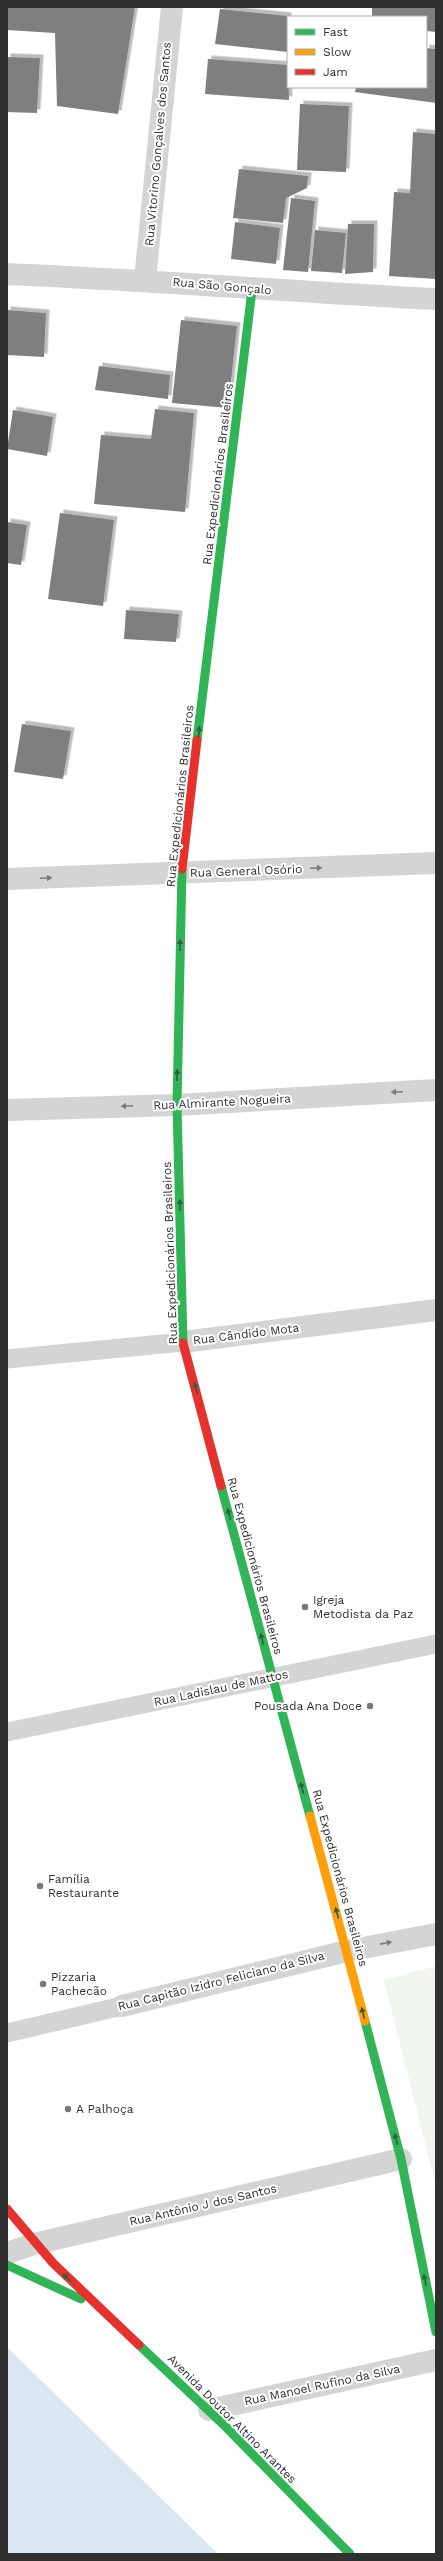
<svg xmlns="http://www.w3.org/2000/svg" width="443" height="2561" font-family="'Work Sans',sans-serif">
  <defs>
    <filter id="shadow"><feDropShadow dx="3.5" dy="-3.5" stdDeviation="0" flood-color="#0004"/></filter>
  </defs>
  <rect width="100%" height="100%" fill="#fff"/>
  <path fill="#f0f5ed" d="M436 1966V2186L384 1980Z"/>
  <path fill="#dae6f2" d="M7 2347 218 2554H7Z"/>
  <path fill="#7f7f7f" filter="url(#shadow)" d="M7 7H135L118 114 57 106 55 33 7 30Z
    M372 7H436V32L426 31V17H372Z
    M220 9 288 16V52L215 44Z
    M426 48 436 49V103L355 92 356 87H426Z
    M7 57 40 58 37 113 7 112Z
    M208 59 288 65 289 100 205 94Z
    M300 104 349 106 346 172 297 170Z
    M413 132 436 134V279L389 276 394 192 410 193Z
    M239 169 308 176 307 188 286 198 283 223 233 218Z
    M291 198 315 201 308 272 283 270Z
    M235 222 280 228 276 264 231 259Z
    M348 224H374L373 272 345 274Z
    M315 230 346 233 342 273 311 271Z
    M7 310 46 313 44 357 7 355Z
    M181 320 237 326 228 408 172 403Z
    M99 366 170 375 168 399 95 390Z
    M155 409 194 413 185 512 94 504 101 435 151 439Z
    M13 410 53 417 47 456 7 449Z
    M60 513 114 520 103 606 48 599Z
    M7 522 27 525 21 565 7 563Z
    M126 610 179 614 176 642 124 639Z
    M22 724 71 731 63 779 14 772Z"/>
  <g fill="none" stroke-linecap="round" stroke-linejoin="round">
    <path stroke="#d4d4d4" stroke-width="19" d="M7 1359 183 1342
      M7 1732 436 1644
      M7 2033 122 2006"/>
    <path stroke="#d4d4d4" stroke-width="22" d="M7 274C150 280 293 292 436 299
      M145 280 172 7
      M7 879 436 863
      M7 1110 177 1105 436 1090
      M183 1342 436 1310
      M122 2006 347 1951 436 1934
      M7 2253 34 2244 401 2159
      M209 2410 436 2360"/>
    <path stroke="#30b455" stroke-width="9" d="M197 740 252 290
      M182 869 177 1105 183 1343
      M221 1486 310 1816
      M365 2021 401 2159 436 2332
      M7 2265 81 2299
      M139 2345 226 2427 350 2554"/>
    <path stroke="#ff9f0a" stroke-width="9" d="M310 1816 365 2021"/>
    <path stroke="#e5322d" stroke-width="9" d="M182 869 197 740
      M183 1343 221 1486
      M7 2209 53 2263 139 2345"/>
  </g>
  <defs><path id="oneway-solid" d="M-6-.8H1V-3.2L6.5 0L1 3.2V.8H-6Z"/></defs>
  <g fill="#305e3d">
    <use href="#oneway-solid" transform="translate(199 732) rotate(-83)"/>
    <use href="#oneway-solid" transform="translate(180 945) rotate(-89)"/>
    <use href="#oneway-solid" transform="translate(177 1075) rotate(-89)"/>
    <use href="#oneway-solid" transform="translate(180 1205) rotate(-92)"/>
    <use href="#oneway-solid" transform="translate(196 1388) rotate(-105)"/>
    <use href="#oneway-solid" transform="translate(229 1514) rotate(-105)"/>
    <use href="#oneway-solid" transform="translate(262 1639) rotate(-105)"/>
    <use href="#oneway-solid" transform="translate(302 1788) rotate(-105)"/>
    <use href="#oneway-solid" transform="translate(337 1913) rotate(-105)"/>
    <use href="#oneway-solid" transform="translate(363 2013) rotate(-104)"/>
    <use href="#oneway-solid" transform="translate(396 2139) rotate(-104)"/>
    <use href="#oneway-solid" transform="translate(67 2278) rotate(-135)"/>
    <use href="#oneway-solid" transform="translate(425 2280) rotate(-101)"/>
  </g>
  <g fill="#7a7a7a">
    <use href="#oneway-solid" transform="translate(316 868) rotate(-2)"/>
    <use href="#oneway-solid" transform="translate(46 878) rotate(-2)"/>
    <use href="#oneway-solid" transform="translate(397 1092) rotate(177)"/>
    <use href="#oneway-solid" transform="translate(127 1106) rotate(178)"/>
    <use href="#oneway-solid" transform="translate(386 1943) rotate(-11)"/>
  </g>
  <g fill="#787878" stroke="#fff" stroke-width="1.5">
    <circle cx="305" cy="1607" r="4"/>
    <circle cx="370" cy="1706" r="4"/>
    <circle cx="40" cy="1886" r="4"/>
    <circle cx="43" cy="1984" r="4"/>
    <circle cx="68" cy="2109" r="4"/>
  </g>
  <g text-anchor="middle" stroke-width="4" stroke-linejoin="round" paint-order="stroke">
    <g font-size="12" fill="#303030" stroke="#fff">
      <text transform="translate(158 144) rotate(-85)" y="4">Rua Vitorino Gonçalves dos Santos</text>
      <text transform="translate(222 286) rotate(5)" y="4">Rua São Gonçalo</text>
      <text transform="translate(218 474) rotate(-83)" y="4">Rua Expedicionários Brasileiros</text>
      <text transform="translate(180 796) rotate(-84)" y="4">Rua Expedicionários Brasileiros</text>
      <text transform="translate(246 871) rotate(-2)" y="4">Rua General Osório</text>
      <text transform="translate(222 1102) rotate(-3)" y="4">Rua Almirante Nogueira</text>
      <text transform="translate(170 1253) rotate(-92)" y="4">Rua Expedicionários Brasileiros</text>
      <text transform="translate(246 1334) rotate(-7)" y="4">Rua Cândido Mota</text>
      <text transform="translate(255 1566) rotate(75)" y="4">Rua Expedicionários Brasileiros</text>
      <text transform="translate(221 1688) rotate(-12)" y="4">Rua Ladislau de Mattos</text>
      <text transform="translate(340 1878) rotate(75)" y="4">Rua Expedicionários Brasileiros</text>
      <text transform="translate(221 1981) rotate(-14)" y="4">Rua Capitão Izidro Feliciano da Silva</text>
      <text transform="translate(203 2205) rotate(-13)" y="4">Rua Antônio J dos Santos</text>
      <text transform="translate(322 2385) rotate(-12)" y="4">Rua Manoel Rufino da Silva</text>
      <text transform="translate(232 2419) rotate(45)" y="4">Avenida Doutor Altino Arantes</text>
    </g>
    <g font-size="12" fill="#303030" stroke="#fff" text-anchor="start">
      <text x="313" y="1604">Igreja<tspan x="313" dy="14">Metodista da Paz</tspan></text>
      <text x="362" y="1710" text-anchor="end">Pousada Ana Doce</text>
      <text x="48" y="1883">Família<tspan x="48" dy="14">Restaurante</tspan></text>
      <text x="51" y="1981">Pizzaria<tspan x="51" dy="14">Pachecão</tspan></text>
      <text x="76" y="2113">A Palhoça</text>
    </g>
  </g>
  <rect width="443" height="2561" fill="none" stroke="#303030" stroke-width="16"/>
  <rect x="287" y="16" width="140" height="72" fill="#ffffff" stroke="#acacac"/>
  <rect x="295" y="29" width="20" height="6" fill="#30b455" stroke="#acacac"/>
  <text x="323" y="36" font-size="12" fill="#303030">Fast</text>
  <rect x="295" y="49" width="20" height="6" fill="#ff9f0a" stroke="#acacac"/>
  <text x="323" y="56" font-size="12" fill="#303030">Slow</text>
  <rect x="295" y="69" width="20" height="6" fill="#e5322d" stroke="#acacac"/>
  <text x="323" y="76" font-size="12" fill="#303030">Jam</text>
</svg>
